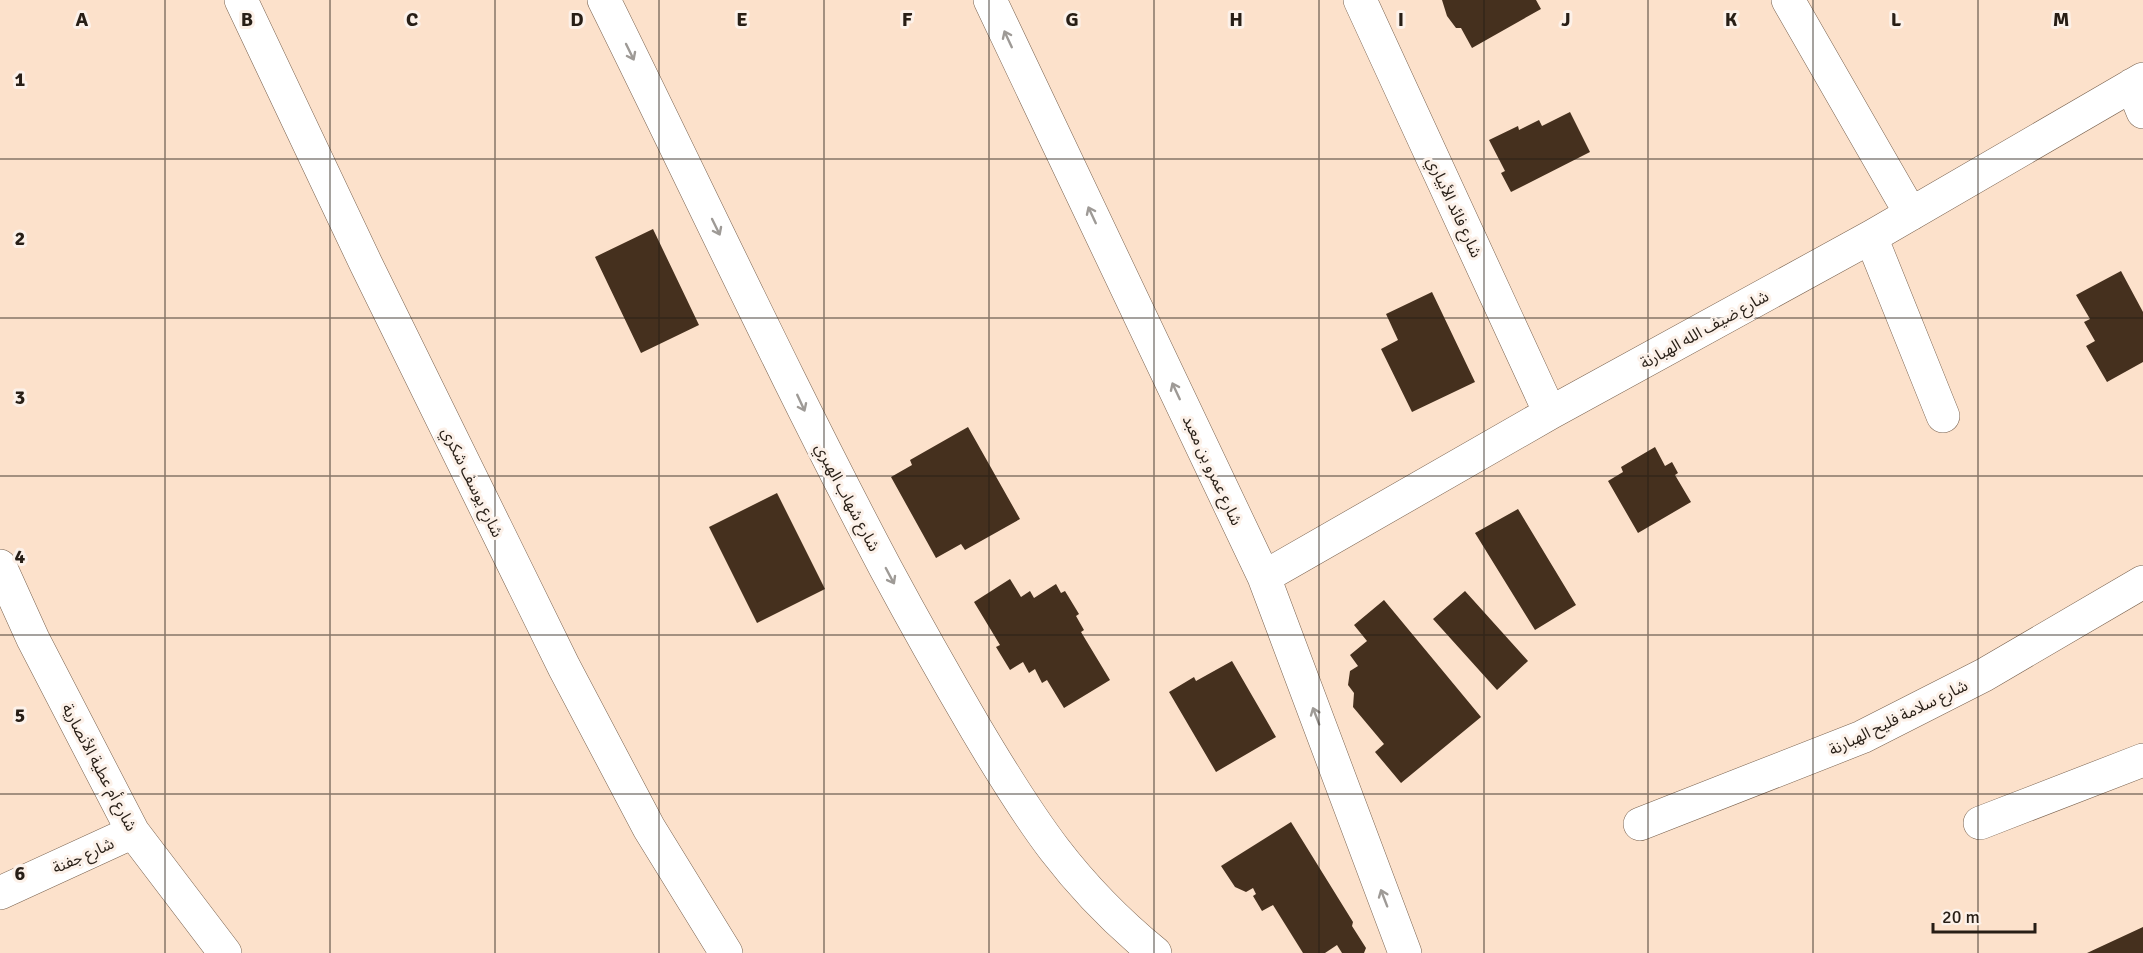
<svg xmlns="http://www.w3.org/2000/svg" width="2143" height="953" font-family="Signika,'Noto Sans Arabic',sans-serif">
  <rect width="100%" height="100%" fill="#fce1cb"/>
  <path fill="#45301e" d="M1442 0H1536L1541 9 1472 48 1461 28H1456L1447 16Z
    M1570 112 1590 152 1511 192 1501 173 1505 171 1489 140 1518 126 1519 130 1539 120 1542 126Z
    M653 229 699 325 641 353 595 257Z
    M2121 271 2143 312V362L2107 382 2086 346 2095 341 2084 322 2090 319 2076 295Z
    M1432 292 1475 382 1412 412 1381 349 1398 340 1386 314Z
    M968 427 1020 519 965 550 961 544 936 558 891 477 912 465 910 460Z
    M1655 447 1665 466 1672 462 1678 473 1675 475 1691 502 1638 533 1608 481 1623 472 1621 467Z
    M777 493 825 589 757 623 709 527Z
    M1518 509 1576 605 1535 630 1475 533Z
    M1010 579 1021 597 1030 591 1034 598 1056 584 1061 593 1065 591 1079 614 1076 616 1084 630 1081 632 1110 680 1064 708 1047 680 1042 683 1035 669 1029 673 1023 662 1010 670 996 647 1000 645 974 602Z
    M1465 591 1528 661 1497 690 1433 619Z
    M1384 600 1481 717 1401 783 1375 752 1384 744 1353 707 1354 693 1348 685 1350 671 1358 666 1350 655 1367 641 1354 625Z
    M1232 661 1276 737 1216 772 1169 692 1194 677 1196 681Z
    M1291 822 1353 922 1352 926 1366 948 1364 953H1342L1337 945 1325 953H1303L1273 905 1262 911 1253 896 1256 894 1253 888 1246 892 1235 887 1221 866Z
    M2143 927V953H2087Z"/>
  <g fill="none" stroke-linecap="round" stroke-linejoin="round">
    <g stroke="#79624f" stroke-width="34">
      <path id="minor" d="M241 0 366 264 564 667 649 828 726 953
        M604 0C698 190 787 382 886 569 915 623 945 676 976 729 1030 820 1071 884 1155 953
        M990 0 1264 577 1405 953
        M1360 0 1550 413
        M1788 0 1911 214
        M2132 85 2143 112
        M1871 237 1943 416
        M0 566 33 639 133 832 225 953
        M1264 577 1550 413 1871 237 2143 79
        M1980 823 2143 760
        M1640 824 1862 737 1984 675 2143 582
        M0 893 133 832"/>
    </g>
    <use href="#minor" stroke="#fff" stroke-width="33"/>
  </g>
  <defs><path id="oneway-shaft" d="M-6 0H5M1.5-3L5.5 0L1.5 3" fill="none" stroke-width="1.6" stroke-linecap="round" stroke-linejoin="round" transform="scale(1.5)"/></defs>
  <g stroke="#9e9a96">
    <use href="#oneway-shaft" transform="translate(1008 39) rotate(-115)"/>
    <use href="#oneway-shaft" transform="translate(630 52) rotate(64)"/>
    <use href="#oneway-shaft" transform="translate(1092 215) rotate(-115)"/>
    <use href="#oneway-shaft" transform="translate(716 227) rotate(64)"/>
    <use href="#oneway-shaft" transform="translate(1176 391) rotate(-115)"/>
    <use href="#oneway-shaft" transform="translate(801 403) rotate(65)"/>
    <use href="#oneway-shaft" transform="translate(890 576) rotate(62)"/>
    <use href="#oneway-shaft" transform="translate(1316 716) rotate(-111)"/>
    <use href="#oneway-shaft" transform="translate(1384 898) rotate(-111)"/>
  </g>
  <path fill="none" stroke="#271e16" stroke-width="1.5" stroke-opacity="0.55" d="M165 0V953M330 0V953M495 0V953M659 0V953M824 0V953M989 0V953M1154 0V953M1319 0V953M1484 0V953M1648 0V953M1813 0V953M1978 0V953M0 159H2143M0 318H2143M0 476H2143M0 635H2143M0 794H2143"/>
  <g text-anchor="middle" stroke-width="6" stroke-linejoin="round" paint-order="stroke">
    <g font-size="16" fill="#271e16" stroke="#fcf1e9">
      <text transform="translate(1455 207) rotate(65)" y="6">شارع فائد الأبياري</text>
      <text transform="translate(1704 329) rotate(-29)" y="6">شارع ضيف الله الهبارنة</text>
      <text transform="translate(1213 470) rotate(65)" y="6">شارع عمرو بن معبد</text>
      <text transform="translate(473 482) rotate(64)" y="6">شارع يوسف شكري</text>
      <text transform="translate(848 497) rotate(62)" y="6">شارع شهاب الهبري</text>
      <text transform="translate(1898 717) rotate(-26)" y="6">شارع سلامة فليح الهبارنة</text>
      <text transform="translate(100 767) rotate(62)" y="6">شارع أم عطية الأنصارية</text>
      <text transform="translate(83 855) rotate(-24)" y="6">شارع جفنة</text>
    </g>
  </g>
  <g font-size="20" text-anchor="middle" font-weight="bold" fill="#271e16" stroke="#fcf1e9" stroke-width="6" stroke-linejoin="round" paint-order="stroke">
    <text x="82" y="26">A</text>
    <text x="247" y="26">B</text>
    <text x="412" y="26">C</text>
    <text x="577" y="26">D</text>
    <text x="742" y="26">E</text>
    <text x="907" y="26">F</text>
    <text x="1072" y="26">G</text>
    <text x="1236" y="26">H</text>
    <text x="1401" y="26">I</text>
    <text x="1566" y="26">J</text>
    <text x="1731" y="26">K</text>
    <text x="1896" y="26">L</text>
    <text x="2061" y="26">M</text>
    <text x="20" y="86">1</text>
    <text x="20" y="245">2</text>
    <text x="20" y="404">3</text>
    <text x="20" y="563">4</text>
    <text x="20" y="722">5</text>
    <text x="20" y="880">6</text>
  </g>
  <path d="M1933 923v9h102v-9" fill="none" stroke="#271e16" stroke-width="3"/>
  <text x="1942" y="923" font-size="18" fill="#271e16" stroke="#fcf1e9" stroke-width="4.5" paint-order="stroke">20 m</text>
</svg>
